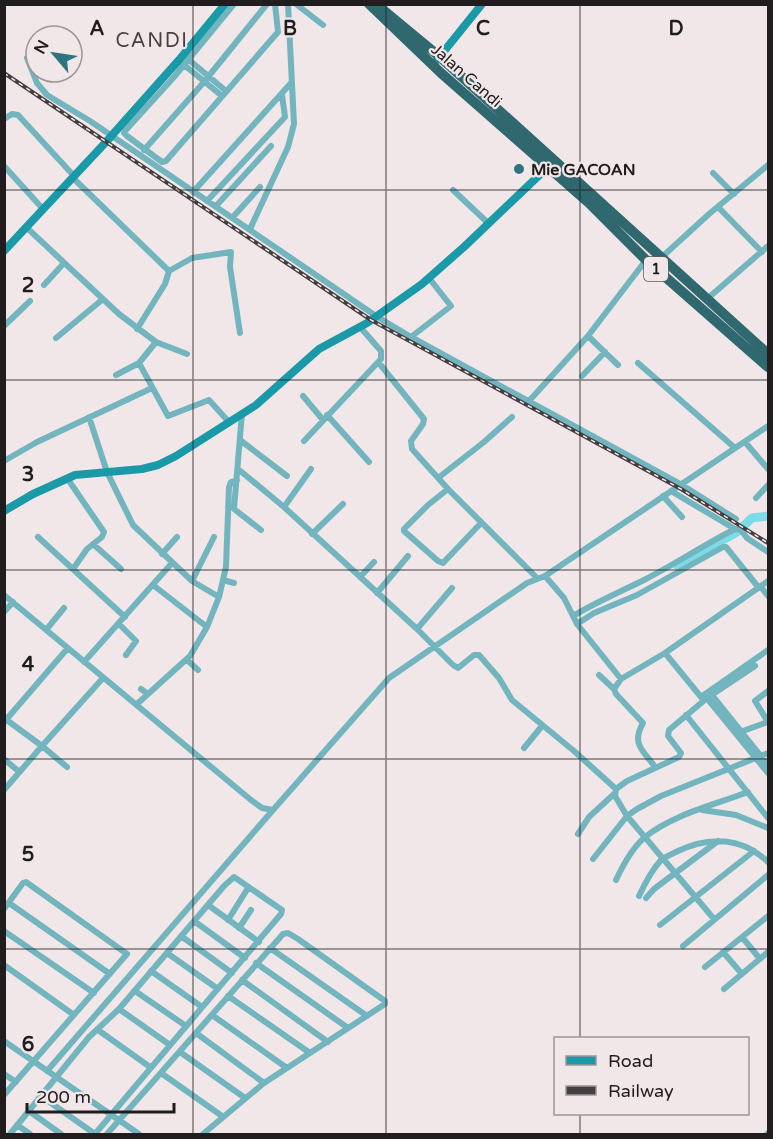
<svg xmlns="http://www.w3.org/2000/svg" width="773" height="1139" font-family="'Varela Round',sans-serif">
  <rect width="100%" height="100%" fill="#f1e7e8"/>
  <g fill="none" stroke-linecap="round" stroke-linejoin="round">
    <path stroke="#7ddbe8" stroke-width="9" d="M677 565 737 532 752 518 768 516"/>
    <path stroke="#73b5bf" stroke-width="6" d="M234 4 174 77 125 131 124 133 127 136 162 162 166 161 278 32 275 4
      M296 4 323 25
      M27 58 37 83 47 95 90 121 376 316 411 337 682 485 736 519
      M188 59 226 91
      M183 64 222 96
      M4 119 12 114 18 115 74 176
      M144 150 204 82 267 4
      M4 166 43 209
      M713 173 734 194
      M73 178 169 271 165 284 137 329
      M453 190 488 223
      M193 192 291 83
      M207 201 285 117 282 95
      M216 206 271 146
      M718 207 762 252
      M232 218 260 187
      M26 227 119 314 156 342 139 363 168 416 209 400 228 421
      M250 229 288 147 294 124 288 4
      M662 257 709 214 768 165
      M169 271 192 258 231 252 230 267 240 333
      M44 285 64 263
      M707 299 768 246
      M4 326 30 301
      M588 336 618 365
      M411 337 451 306 429 278
      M56 338 103 299
      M156 342 187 354
      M379 363 424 419 423 424 411 441 412 449 448 489 537 578
      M638 363 735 448
      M116 375 139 363
      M582 376 605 352
      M303 396 323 420
      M529 401 588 336 646 260
      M242 413 234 509 261 530
      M327 415 369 462
      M89 417 107 472 133 525 192 581 219 597
      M240 440 287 476
      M304 441 381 359V351L360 327
      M745 442 768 469
      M4 461 37 442 152 388
      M238 469 284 507 417 629 453 665 458 668 474 655H479L499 678 512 700 574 751 616 789 615 796 627 816 714 919
      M67 478 104 532 102 537 87 549 73 569
      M438 478 484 442 512 417
      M448 489 428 505 404 529V531L438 561 443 563 481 523
      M671 491 735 529
      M663 496 682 517
      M756 498 768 485
      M284 507 311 469
      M312 534 343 504
      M38 537 125 617
      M93 544 121 569
      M162 554 177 537
      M545 576 564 598 577 624 621 679
      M360 577 374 562
      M223 580 234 583
      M192 581 214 537
      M153 585 207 627
      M761 587 768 596
      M377 593 408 556
      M4 595 251 800 262 808 273 810 389 678 527 583 545 576 768 426
      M4 612 13 602
      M573 616C596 602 620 592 644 580 675 564 704 545 735 529L741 530 747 538 768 552
      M119 624 136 641 126 655
      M577 624 594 613 637 595 723 547H726L759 588
      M417 629 452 588
      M46 630 64 608
      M665 653 701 697 768 650
      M187 660 198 670
      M84 662 172 563
      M599 675 614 689
      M141 689 148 694
      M712 695 768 765
      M706 697 768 773
      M137 704 190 656 207 627 219 597 226 567 229 487 231 482 237 480
      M686 715 768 818
      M4 718 42 746 4 790
      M5 721 67 649
      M768 722 755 701 768 691
      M740 732 768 722
      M524 748 542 726
      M4 759 17 770
      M67 767 42 746 103 678
      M655 767C643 750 631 744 643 723L616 694 614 689 621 679 665 653 768 581
      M616 789 627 781 679 757 681 753 668 736 669 730 707 698 755 666
      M702 810 736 815 768 828
      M578 834 589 817 614 794
      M593 859 627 816 637 809 661 796 768 753
      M616 880C623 865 632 848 645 837 674 814 714 805 748 792
      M639 896C645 883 652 870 661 860 666 856 672 854 678 851 709 836 742 837 768 862
      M646 898 654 889 718 841
      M9 903 110 974
      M208 905 259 942
      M4 909 23 883 26 882 127 954 4 1095
      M228 920 248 888
      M194 921 245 958
      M660 925 754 851
      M239 928 251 910
      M4 931 94 993
      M181 936 232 973
      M742 937 760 959
      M683 946 768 875
      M270 948 367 1016
      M723 952 742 974
      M167 953 218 989
      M256 963 348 1028
      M4 965 74 1015
      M705 967 768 916
      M151 971 202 1007
      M242 980 328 1042
      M724 989 768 952
      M135 991 186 1026
      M228 996 310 1053
      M119 1009 170 1045
      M212 1015 287 1068
      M98 1030 150 1067
      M196 1033 264 1083
      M4 1041 139 1134
      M180 1052 245 1098
      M47 1071 273 810
      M161 1073 222 1116
      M4 1074 16 1082
      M41 1096 95 1134
      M29 1111 61 1134
      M17 1125 30 1134
      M10 1134 89 1037 119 1009 224 886 234 877 282 910 281 914 95 1134
      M107 1134 283 934 288 933 298 939 385 1001V1004L264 1083 203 1134
      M767 1134 768 1133"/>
    <path stroke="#1a9aa9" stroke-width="8" d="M437 60 482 4
      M4 251 106 142 179 60 225 4
      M4 511 33 494 75 475 142 469 158 465 176 456 256 405 319 349 367 323 422 284 465 246 552 163"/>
    <path stroke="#306870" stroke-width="10" d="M369 4 441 73 589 203 646 260 768 367
      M382 9 440 57 768 354"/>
    <g stroke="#433e3f" stroke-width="4">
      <path id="rail" d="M4 73 371 320 681 489 768 543"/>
    </g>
    <use href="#rail" stroke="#f1e7e8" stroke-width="1.5" stroke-dasharray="4.5" stroke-linecap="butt"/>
  </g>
  <path fill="none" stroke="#211d1e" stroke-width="1.5" stroke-opacity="0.55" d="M193 4V1134M386 4V1134M580 4V1038M4 190H768M4 380H768M4 570H768M4 759H768M4 949H768M580 1114V1134"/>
  <circle fill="#2c747e" stroke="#f1e7e8" stroke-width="2" cx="519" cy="169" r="6"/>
  <g text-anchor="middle" stroke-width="4.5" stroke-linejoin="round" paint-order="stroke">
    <rect fill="#f1e7e8" stroke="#5f5a5b" stroke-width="1.5" x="644" y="257" width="24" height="24" rx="4.5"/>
    <g font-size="15" font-weight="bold" fill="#211d1e">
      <text x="656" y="274">1</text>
    </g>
    <g font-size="16" fill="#211d1e" stroke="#f1e7e8">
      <text transform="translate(467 75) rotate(41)" y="6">Jalan Candi</text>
    </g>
    <g font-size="16" font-weight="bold" fill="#211d1e" stroke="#f1e7e8" text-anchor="start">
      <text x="531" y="175">Mie GACOAN</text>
    </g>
    <g font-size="20" letter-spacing="1.5" fill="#473f40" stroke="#f1e7e8">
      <text x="152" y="47">CANDI</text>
    </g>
  </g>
  <g font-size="20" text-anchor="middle" font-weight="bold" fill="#211d1e" stroke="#f1e7e8" stroke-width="4.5" stroke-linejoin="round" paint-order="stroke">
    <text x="97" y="35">A</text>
    <text x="290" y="35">B</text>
    <text x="483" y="35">C</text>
    <text x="676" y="35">D</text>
    <text x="28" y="292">2</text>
    <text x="28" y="481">3</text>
    <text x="28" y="671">4</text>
    <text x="28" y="861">5</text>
    <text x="28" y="1051">6</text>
  </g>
  <rect width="773" height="1139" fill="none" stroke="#211d1e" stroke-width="12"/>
  <rect x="554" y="1037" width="195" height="78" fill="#f1e7e8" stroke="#9e9697" stroke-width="1.5"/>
  <rect x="566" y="1056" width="30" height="9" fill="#1a9aa9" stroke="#9e9697" stroke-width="1.5"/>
  <text x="608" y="1067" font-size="18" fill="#211d1e">Road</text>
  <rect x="566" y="1086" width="30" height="9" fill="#433e3f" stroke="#9e9697" stroke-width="1.5"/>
  <text x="608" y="1097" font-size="18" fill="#211d1e">Railway</text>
  <g transform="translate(54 54) rotate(299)"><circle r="28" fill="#f1e7e8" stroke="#9e9697" stroke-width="1.5"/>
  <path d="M0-4.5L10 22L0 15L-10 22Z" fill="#2c747e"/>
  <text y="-9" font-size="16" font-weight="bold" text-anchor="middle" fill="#211d1e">N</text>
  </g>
  <path d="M27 1103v9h147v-9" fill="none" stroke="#211d1e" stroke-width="3"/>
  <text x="36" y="1103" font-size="18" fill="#211d1e" stroke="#f1e7e8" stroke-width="4.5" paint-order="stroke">200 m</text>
</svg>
